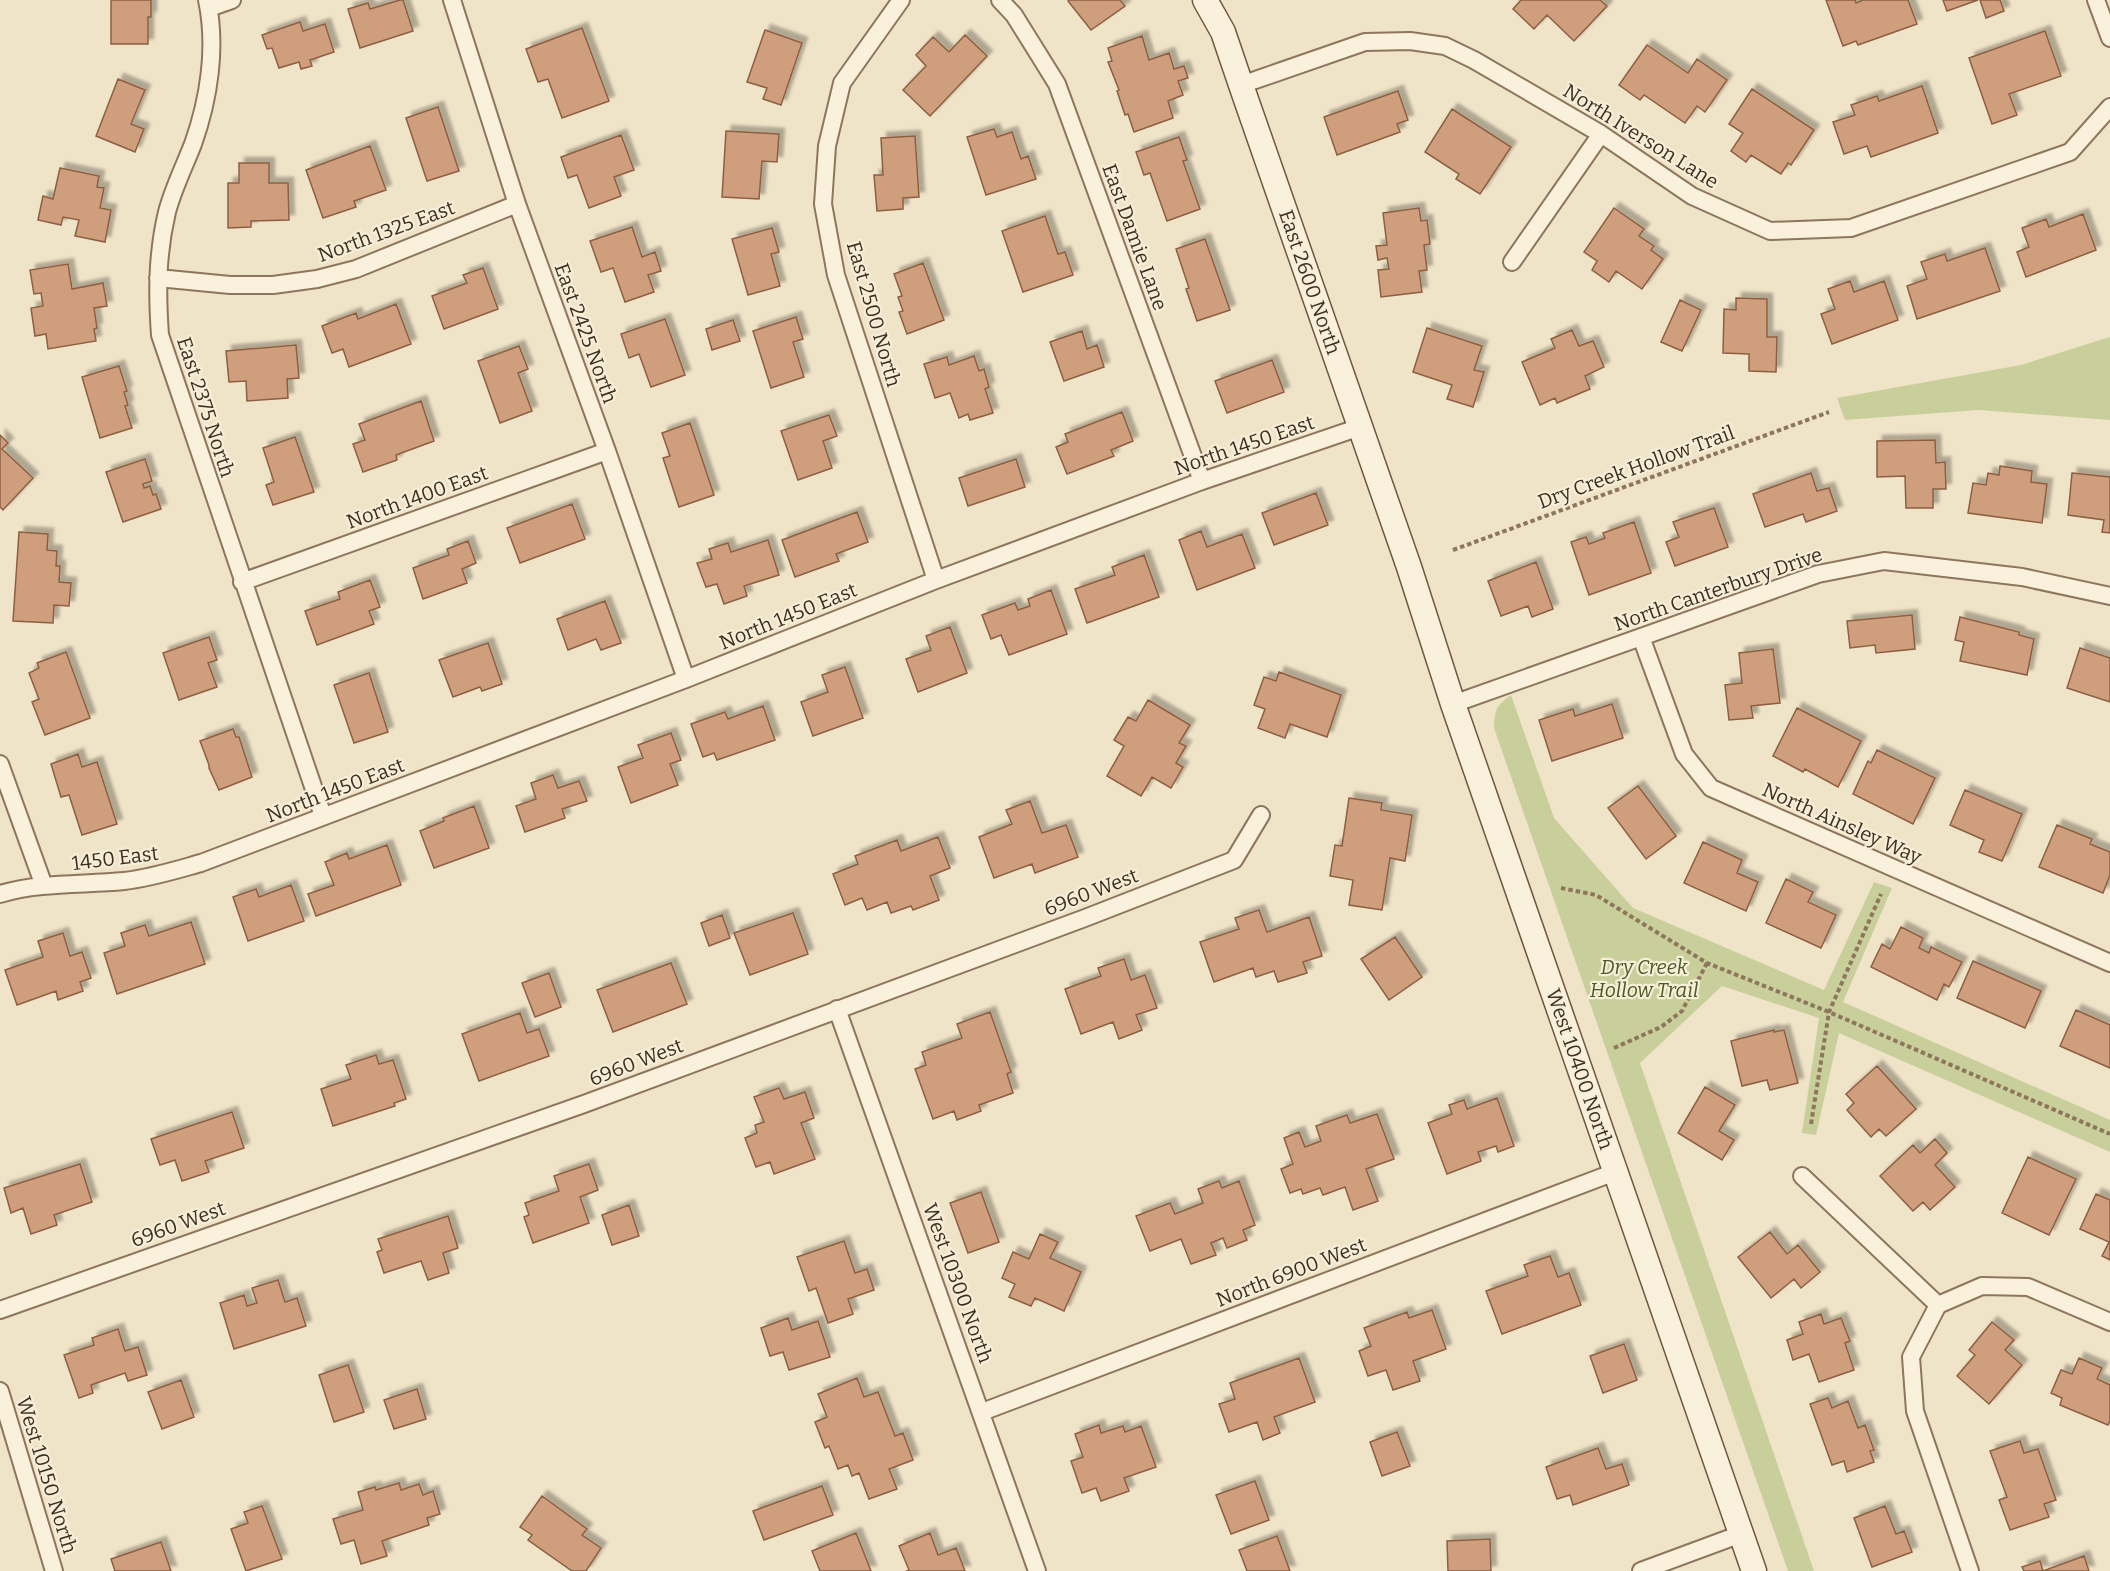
<svg xmlns="http://www.w3.org/2000/svg" width="2110" height="1571" font-family="Bitter,serif">
  <defs>
    <filter id="shadow"><feDropShadow dx="5.5" dy="-5.5" stdDeviation="1.5" flood-color="#0004"/></filter>
  </defs>
  <rect width="100%" height="100%" fill="#f0e4c8"/>
  <path fill="#c9cf9b" d="M2110 337V420L1978 410 1845 420 1837 398 2021 365Z
    M1511 695 1554 818 1633 908 1824 990 1874 882 1892 888 1843 1002 2110 1120V1152L1839 1033 1816 1135 1802 1133 1819 1018 1722 986 1640 1063 1814 1571H1788L1494 728C1495 709 1496 706 1511 695Z"/>
  <path fill="#cf9f7d" stroke="#8d5f41" stroke-width="1.5" filter="url(#shadow)" d="M111 0H151V17H148V44H111Z
    M400 0H403L413 31 360 48 348 9 368 3 370 9Z
    M1070 0H1120L1125 6 1091 30 1068 1Z
    M1521 0H1600L1607 6 1574 41 1547 15 1534 29 1513 9Z
    M1826 0H1855L1856 3 1863 0H1908L1917 24 1858 45 1856 41 1843 46Z
    M1943 0H1978L1947 11Z
    M1980 0H2000L2004 11 1986 18Z
    M300 22 303 31 325 24 334 52 310 60 312 66 301 69 299 62 279 68 272 48 267 49 262 35Z
    M582 28 609 101 562 118 548 79 538 82 526 49Z
    M765 30 802 43 781 105 763 99 767 88 747 82Z
    M2045 31 2061 76 2009 94 2017 115 1992 124 1969 58Z
    M965 35 987 56 930 116 903 90 926 66 916 55 933 37 949 52Z
    M1142 36 1149 60 1169 53 1174 69 1184 66 1188 78 1178 81 1183 95 1168 101 1173 118 1134 132 1128 114 1125 115 1117 91 1119 90 1108 62 1112 61 1108 48Z
    M1647 45 1688 73 1697 59 1727 80 1705 112 1697 106 1685 123 1644 95 1640 100 1619 85Z
    M118 79 145 90 131 124 144 129 135 152 96 136Z
    M1922 86 1938 133 1871 157 1867 146 1844 154 1833 122 1855 115 1851 105 1877 96 1879 101Z
    M1752 89 1814 130 1791 165 1788 163 1781 174 1751 155 1746 162 1731 151 1743 133 1729 124Z
    M1398 91 1408 120 1397 124 1400 132 1337 155 1324 117Z
    M438 107 459 171 427 181 406 118Z
    M1452 109 1511 147 1480 194 1456 179 1459 174 1425 152Z
    M994 129 997 137 1012 132 1021 159 1028 156 1036 179 986 195 967 137Z
    M726 131 779 134 777 162 762 161 759 199 722 197Z
    M621 135 634 170 614 177 621 196 589 208 577 175 568 178 561 157Z
    M915 136 919 197 903 198V209L877 211 874 175H883L881 138Z
    M1179 137 1187 160 1183 161 1200 209 1167 221 1150 173 1144 175 1136 152Z
    M370 146 386 190 354 201 356 207 323 218 306 170Z
    M239 163H269V183H288L289 220 251 221V227L228 228V183H239Z
    M60 168 99 176 97 187 104 188 100 208 111 210 105 242 75 236 79 220 63 217 61 225 38 220 43 196 53 199Z
    M1419 208 1421 221 1427 220 1430 244 1424 245 1427 270 1419 271 1422 292 1381 297 1378 270 1389 269 1387 258 1378 260 1376 246 1387 245 1383 213Z
    M1614 208 1644 229 1639 236 1654 246 1651 250 1663 259 1642 289 1616 271 1609 282 1592 270 1597 261 1584 252Z
    M2083 214 2096 250 2026 277 2017 252 2029 247 2022 228 2046 219 2049 227Z
    M1045 216 1058 254 1065 252 1073 275 1023 292 1002 231Z
    M632 227 642 257 655 252 661 271 648 275 654 292 625 302 613 268 601 272 590 241Z
    M772 228 779 252 771 254 780 286 748 295 732 239Z
    M1205 239 1230 310 1197 321 1186 289 1189 288 1176 249Z
    M1985 248 2000 291 1917 319 1907 286 1927 279 1921 262 1945 254 1947 261Z
    M923 263 944 320 907 334 899 312 903 311 898 297 902 296 894 274Z
    M68 264 72 289 103 283 107 306 94 308 97 328 94 329 96 341 48 349 46 334 35 336 31 308 43 306 41 293 34 294 30 270Z
    M483 268 498 309 444 329 432 296 467 283 463 275Z
    M1850 281 1854 292 1884 281 1898 320 1832 344 1821 314 1835 309 1828 289Z
    M1736 298 1767 299V337H1777L1776 372 1749 371V354L1723 353 1724 309 1736 310Z
    M1680 300 1701 310 1682 351 1661 342Z
    M396 304 411 344 349 367 343 349 332 353 322 326 356 313 358 319Z
    M796 317 803 339 793 342 804 377 771 388 753 331Z
    M665 319 685 375 651 387 639 354 629 358 621 334Z
    M733 320 740 341 712 350 706 329Z
    M1427 328 1482 346 1474 370 1484 372 1473 407 1447 399 1452 385 1413 372Z
    M1572 330 1579 346 1593 341 1604 367 1585 376 1590 389 1557 403 1555 398 1540 405 1522 362 1555 348 1551 339Z
    M1082 331 1087 349 1097 345 1104 367 1064 381 1050 342Z
    M296 345 299 378 287 379 288 398 247 401 246 381 229 382 226 351Z
    M519 346 528 369 518 373 532 411 500 423 478 361Z
    M974 356 979 371 984 369 989 387 985 389 993 413 970 420 968 414 959 418 950 393 935 398 924 364 947 357 949 365Z
    M1272 360 1284 392 1227 413 1215 381Z
    M119 366 127 391 124 392 128 405 125 406 132 428 100 438 82 377Z
    M421 401 434 441 396 455 397 460 363 472 353 444 365 440 359 424Z
    M1122 412 1133 441 1111 450 1114 456 1067 474 1056 447 1068 442 1065 434Z
    M829 415 837 436 823 441 832 468 798 480 781 431Z
    M690 423 714 495 679 507 663 458 670 456 662 433Z
    M0 435 8 443 2 449 33 478 3 510 0 507Z
    M295 437 314 492 273 505 266 485 274 482 263 448Z
    M1935 440 1936 463 1945 462 1946 489H1933V508H1906L1905 476 1877 477V441Z
    M145 459 152 481 143 484 144 488 150 486 153 495 156 494 161 509 123 522 106 472Z
    M1016 459 1025 487 968 506 959 478Z
    M2000 466 2032 471 2031 482 2047 484 2042 523 1968 513 1973 483 1986 485 1988 473 1999 475Z
    M1811 473 1817 491 1829 488 1837 511 1806 522 1803 514 1765 527 1753 494Z
    M2072 473 2110 477V533L2102 532 2104 520 2068 515Z
    M1316 493 1328 525 1274 545 1262 513Z
    M572 504 585 539 520 563 507 528Z
    M1714 508 1728 547 1675 566 1666 542 1679 537 1673 522Z
    M857 512 868 542 836 554 839 561 795 577 782 540Z
    M1634 522 1651 573 1589 595 1571 542 1586 537 1589 544 1605 538 1603 533Z
    M1201 531 1207 547 1242 534 1255 568 1197 590 1179 540Z
    M19 532 48 534 47 550 57 551 56 566H60L59 582 71 583 69 606 54 605 53 623 13 621Z
    M768 540 779 575 744 586 747 596 724 604 717 584 706 587 697 563 712 559 709 549 728 543 731 552Z
    M468 541 476 563 462 569 467 583 423 599 413 568 449 555 447 549Z
    M1144 555 1159 597 1087 623 1075 589 1115 575 1112 567Z
    M1536 562 1553 609 1532 617 1528 606 1501 616 1488 581Z
    M370 580 380 607 369 611 374 624 317 645 305 611 340 599 338 592Z
    M1051 590 1067 634 1009 655 1001 635 991 639 982 615 1015 603 1018 610 1030 606 1028 599Z
    M605 601 621 643 601 650 596 639 568 650 557 619Z
    M1912 615 1915 649 1876 653 1875 645 1850 648 1847 621Z
    M1960 617 2019 632V635L2034 639 2027 675 1960 661 1964 642 1955 640Z
    M950 627 967 673 918 692 906 659 931 650 926 636Z
    M209 637 217 660 208 663 217 687 179 700 163 653Z
    M488 643 502 684 482 691 480 687 453 697 439 660Z
    M2080 648 2110 658V702L2067 688Z
    M1773 649 1780 703 1751 706 1753 718 1729 720 1725 685 1742 683 1739 653Z
    M66 652 90 718 45 735 32 702 39 699 29 673 39 668 37 663Z
    M845 667 863 718 813 736 801 702 828 692 822 675Z
    M1279 672 1341 695 1327 737 1290 724 1285 738 1258 728 1265 709 1254 705 1264 677 1276 681Z
    M369 673 388 732 354 743 334 685Z
    M1148 700 1190 725 1179 743 1186 746 1176 763 1183 767 1171 788 1152 777 1141 796 1107 776 1124 746 1114 740 1128 717 1136 721Z
    M1612 704 1623 738 1552 761 1539 720 1573 709 1575 716Z
    M763 706 775 740 717 760 714 753 703 757 691 724 725 712 728 719Z
    M1797 708 1861 741 1838 787 1805 769 1803 772 1773 756Z
    M233 729 236 737H239L252 777 219 790 209 768V765L200 741Z
    M671 733 681 760 670 764 678 785 631 803 618 767 643 758 638 745Z
    M1877 750 1935 778 1913 824 1853 794 1868 761 1871 763Z
    M78 754 82 767 97 762 117 824 82 835 69 795 61 797 51 764Z
    M553 775 558 788 579 781 587 801 562 809 565 818 525 832 516 806 536 799 531 783Z
    M1638 786 1676 836 1646 859 1608 808Z
    M1965 790 2022 814 2002 861 1979 852 1984 840 1950 825Z
    M1349 798 1382 803 1381 810 1412 815 1405 861 1390 858 1382 910 1349 905 1353 880 1330 876 1335 845 1342 846Z
    M1030 801 1042 833 1066 825 1078 857 1035 873 1032 864 994 878 979 837 1012 824 1006 810Z
    M474 806 489 848 434 868 420 831 444 821 443 818Z
    M2057 825 2092 839 2090 844 2110 852V875L2103 893 2039 867Z
    M938 837 950 868 930 876 939 900 913 910 911 906 891 913 887 902 867 910 862 898 845 905 833 874 858 864 855 856 897 840 901 851Z
    M1703 842 1742 860 1737 873 1758 882 1746 911 1684 883Z
    M387 845 401 885 316 916 308 894 334 885 325 862 347 853 349 859Z
    M1786 879 1813 892 1808 902 1836 915 1821 948 1766 923Z
    M291 885 304 921 248 941 233 897 256 889 259 897Z
    M1259 910 1267 932 1309 917 1322 956 1303 962 1307 973 1278 982 1274 971 1256 977 1253 968 1214 982 1200 942 1239 929 1235 918Z
    M793 913 808 954 750 975 734 933Z
    M722 915 730 938 709 946 701 923Z
    M191 922 205 964 117 994 104 953 125 946 121 933 145 925 149 936Z
    M1901 927 1923 938 1919 948 1929 953 1931 947 1962 962 1949 987 1944 984 1937 1000 1871 967 1882 944 1890 949Z
    M63 933 70 956 82 952 91 978 80 982 83 991 58 1000 56 991 17 1005 5 970 43 957 38 941Z
    M1395 937 1422 977 1389 1000 1361 959Z
    M1124 959 1131 980 1145 975 1157 1008 1136 1015 1142 1030 1119 1039 1113 1022 1081 1034 1065 989 1101 976 1098 968Z
    M1973 961 2041 991 2025 1028 1957 998Z
    M671 963 687 1004 613 1032 597 990Z
    M549 973 561 1007 535 1017 522 983Z
    M2076 1010 2110 1025V1068L2060 1046Z
    M990 1012 1011 1072 1007 1074 1013 1093 979 1105 981 1111 957 1120 954 1111 933 1119 915 1069 926 1065 922 1052 962 1038 957 1024Z
    M520 1013 527 1033 539 1029 549 1056 479 1081 462 1034Z
    M1774 1030V1032L1784 1030 1798 1083 1770 1090 1767 1080 1742 1086 1731 1041Z
    M376 1055 379 1064 393 1060 406 1099 394 1103 395 1106 333 1126 321 1089 351 1079 346 1065Z
    M1877 1066 1916 1109 1886 1136 1879 1129 1871 1137 1847 1110 1854 1103 1846 1094Z
    M1705 1087 1735 1105 1719 1131 1734 1140 1722 1160 1678 1133Z
    M779 1088 784 1099 805 1092 814 1118 801 1123 815 1159 774 1174 770 1162 756 1167 745 1138 757 1133 755 1125 764 1122 754 1097Z
    M1497 1098 1514 1146 1498 1152 1496 1146 1478 1152 1481 1161 1447 1174 1428 1123 1452 1114 1449 1105 1464 1100 1467 1109Z
    M232 1112 244 1148 205 1161 209 1172 182 1181 175 1160 160 1165 151 1139Z
    M1377 1114 1394 1159 1366 1169 1378 1201 1353 1210 1345 1187 1323 1195 1320 1188 1303 1194 1301 1189 1290 1193 1281 1169 1293 1164 1284 1138 1299 1132 1305 1147 1321 1141 1316 1126 1347 1115 1350 1123Z
    M1935 1139 1947 1153 1935 1165 1955 1187 1930 1210 1923 1202 1913 1211 1880 1176 1913 1145 1920 1153Z
    M2028 1157 2076 1179 2049 1235 2002 1213Z
    M80 1164 92 1202 54 1215 57 1225 31 1234 23 1208 11 1213 4 1188Z
    M589 1164 598 1190 580 1197 589 1223 533 1243 524 1217 529 1215 525 1203 559 1191 554 1176Z
    M1219 1181 1222 1188 1239 1181 1255 1225 1243 1230 1247 1240 1227 1248 1223 1238 1211 1243 1216 1255 1191 1264 1181 1239 1150 1251 1136 1216 1170 1203 1175 1214 1203 1203 1198 1189Z
    M981 1192 999 1242 968 1253 950 1203Z
    M2096 1194 2110 1200V1260L2102 1256 2109 1242 2080 1229Z
    M629 1205 639 1236 612 1245 602 1215Z
    M448 1216 458 1248 443 1253 449 1273 428 1280 421 1261 384 1273 377 1252 382 1250 378 1239Z
    M1770 1232 1787 1254 1798 1245 1820 1272 1801 1288 1794 1279 1771 1298 1738 1257Z
    M1040 1234 1058 1242 1050 1258 1081 1272 1064 1311 1035 1298 1031 1306 1009 1297 1015 1284 1002 1278 1013 1252 1029 1259Z
    M844 1241 855 1273 867 1269 874 1290 848 1299 853 1314 828 1323 816 1288 809 1291 797 1257Z
    M1550 1256 1558 1277 1569 1273 1581 1305 1502 1334 1486 1291 1528 1276 1524 1265Z
    M278 1280 285 1302 297 1298 306 1326 234 1349 220 1303 244 1295 247 1306 257 1303 252 1288Z
    M1432 1310 1446 1349 1413 1361 1420 1381 1393 1390 1386 1370 1368 1376 1359 1351 1371 1346 1364 1328 1407 1312 1409 1318Z
    M1821 1314 1824 1324 1841 1318 1850 1341 1845 1343 1854 1370 1819 1382 1809 1354 1793 1360 1787 1340 1803 1334 1799 1322Z
    M788 1318 792 1330 818 1321 830 1357 789 1370 783 1352 770 1356 761 1328Z
    M1992 1322 2014 1340 2005 1350 2022 1365 1989 1404 1957 1376 1975 1355 1969 1350Z
    M118 1329 125 1351 138 1347 147 1375 128 1381 125 1373 91 1385 93 1393 79 1398 64 1355 94 1345 92 1338Z
    M1624 1344 1637 1380 1603 1393 1590 1356Z
    M1299 1358 1315 1402 1274 1417 1280 1433 1263 1440 1257 1422 1229 1432 1219 1404 1235 1399 1230 1383Z
    M2079 1358 2102 1368 2097 1379 2110 1385V1421L2108 1425 2060 1405 2062 1398 2051 1393 2061 1370 2072 1374Z
    M348 1365 364 1412 334 1422 319 1375Z
    M857 1378 864 1397 878 1392 895 1436 903 1433 913 1460 889 1469 897 1489 869 1499 859 1473 852 1476 848 1465 838 1469 829 1446 825 1448 815 1422 827 1417 818 1394Z
    M181 1380 194 1417 162 1429 148 1392Z
    M417 1389 426 1419 394 1429 384 1400Z
    M1828 1398 1832 1408 1848 1401 1858 1428 1865 1425 1874 1450 1870 1451 1874 1462 1847 1472 1844 1461 1832 1465 1810 1404Z
    M1099 1425 1101 1433 1123 1426 1125 1432 1141 1426 1156 1467 1124 1478 1129 1491 1101 1501 1096 1488 1082 1493 1071 1461 1083 1457 1075 1434Z
    M1397 1432 1410 1466 1382 1476 1370 1442Z
    M2020 1441 2024 1453 2038 1449 2056 1500 2044 1504 2049 1517 2010 1530 1999 1500 2007 1497 1990 1451Z
    M1598 1448 1606 1469 1622 1464 1629 1485 1573 1505 1570 1495 1557 1499 1546 1467Z
    M1255 1481 1269 1520 1231 1534 1216 1495Z
    M399 1483 401 1490 419 1484 423 1495 433 1491 440 1514 427 1518 429 1525 382 1541 387 1556 361 1564 354 1540 341 1544 333 1519 363 1510 358 1492 375 1487 376 1490Z
    M822 1486 833 1515 764 1540 753 1511Z
    M542 1496 587 1529 582 1535 601 1548 586 1571H572L528 1540 532 1535 520 1527Z
    M262 1506 282 1559 246 1571 231 1529 248 1523 244 1512Z
    M1885 1506 1896 1534 1904 1531 1912 1552 1872 1567 1854 1518Z
    M856 1533 871 1571H820L812 1551Z
    M930 1533 938 1555 956 1548 965 1571H906L909 1570 899 1546Z
    M1277 1536 1290 1571H1247L1239 1550Z
    M1490 1539 1491 1571H1448L1447 1541Z
    M161 1542 171 1571H115L111 1559Z
    M2084 1556 2089 1571H2024L2022 1567 2040 1561 2043 1571Z"/>
  <g fill="none" stroke-linecap="round" stroke-linejoin="round">
    <g stroke="#8d765c" stroke-width="20">
      <path id="street" d="M207 0C217 47 209 99 193 144 184 167 173 189 167 212 157 254 157 293 160 335L323 816
        M452 0 517 204 607 451 686 679
        M901 0 842 83 827 146 823 204 836 275 936 580
        M1000 0 1014 15 1057 84 1202 481
        M2096 0 2110 38
        M209 8 232 0
        M1241 85 1365 42 1410 41 1445 46 1474 60 1601 134 1692 196 1770 231 1851 228 2070 152 2110 107
        M1512 262 1601 134
        M158 278 230 285H273L317 279 356 269 517 204
        M242 582 607 451
        M1641 637 1684 754 1711 788 2110 963
        M1453 704 1818 574 1884 561 2022 577 2110 596
        M0 764 44 886
        M0 894C40 882 83 885 124 881 151 878 176 870 201 863L686 679 936 580 1202 481 1360 427
        M837 1009 1037 1571
        M1802 1176 1938 1305
        M1938 1305 1911 1357 1915 1411 1970 1571
        M1938 1305 1982 1286 2028 1287 2110 1322
        M0 1310 584 1104 1085 918 1234 860 1261 815
        M0 1391 54 1571
        M982 1412 1615 1172
        M1641 1571 1741 1534"/>
    </g>
    <g stroke="#6f573f" stroke-width="27">
      <path id="secondary" d="M1205 0 1223 32 1241 85 1409 567 1453 704 1754 1571"/>
    </g>
    <path stroke="#8d765c" stroke-width="4" stroke-dasharray="4.5 3" stroke-linecap="butt" d="M1453 550 1829 412
      M1561 888 1596 895 1707 963 1829 1012 2110 1134
      M1614 1048 1661 1027 1682 1011 1707 963
      M1811 1124 1829 1012 1881 894"/>
    <use href="#street" stroke="#faf1dc" stroke-width="16"/>
    <use href="#secondary" stroke="#faf1dc" stroke-width="24"/>
  </g>
  <g text-anchor="middle" stroke-width="4.5" stroke-linejoin="round" paint-order="stroke">
    <g font-size="20" fill="#3d2e20" stroke="#f7eed8">
      <text transform="translate(1641 136) rotate(32)" y="7">North Iverson Lane</text>
      <text transform="translate(386 231) rotate(-20)" y="7">North 1325 East</text>
      <text transform="translate(1135 237) rotate(70)" y="7">East Damie Lane</text>
      <text transform="translate(1310 282) rotate(71)" y="7">East 2600 North</text>
      <text transform="translate(874 314) rotate(74)" y="7">East 2500 North</text>
      <text transform="translate(586 333) rotate(70)" y="7">East 2425 North</text>
      <text transform="translate(206 407) rotate(72)" y="7">East 2375 North</text>
      <text transform="translate(1244 445) rotate(-19)" y="7">North 1450 East</text>
      <text transform="translate(1636 467) rotate(-20)" y="7">Dry Creek Hollow Trail</text>
      <text transform="translate(417 497) rotate(-20)" y="7">North 1400 East</text>
      <text transform="translate(1718 589) rotate(-19)" y="7">North Canterbury Drive</text>
      <text transform="translate(788 616) rotate(-22)" y="7">North 1450 East</text>
      <text transform="translate(335 790) rotate(-21)" y="7">North 1450 East</text>
      <text transform="translate(1842 823) rotate(24)" y="7">North Ainsley Way</text>
      <text transform="translate(115 858) rotate(-7)" y="7">1450 East</text>
      <text transform="translate(1091 892) rotate(-21)" y="7">6960 West</text>
      <text transform="translate(636 1062) rotate(-21)" y="7">6960 West</text>
      <text transform="translate(1580 1069) rotate(71)" y="7">West 10400 North</text>
      <text transform="translate(178 1224) rotate(-20)" y="7">6960 West</text>
      <text transform="translate(1291 1272) rotate(-21)" y="7">North 6900 West</text>
      <text transform="translate(958 1283) rotate(70)" y="7">West 10300 North</text>
      <text transform="translate(47 1475) rotate(73)" y="7">West 10150 North</text>
    </g>
    <g font-size="20" font-style="italic" fill="#4d5a26" stroke="#f7eed8">
      <text x="1644" y="974">Dry Creek<tspan x="1644" dy="23">Hollow Trail</tspan></text>
    </g>
  </g>
</svg>
